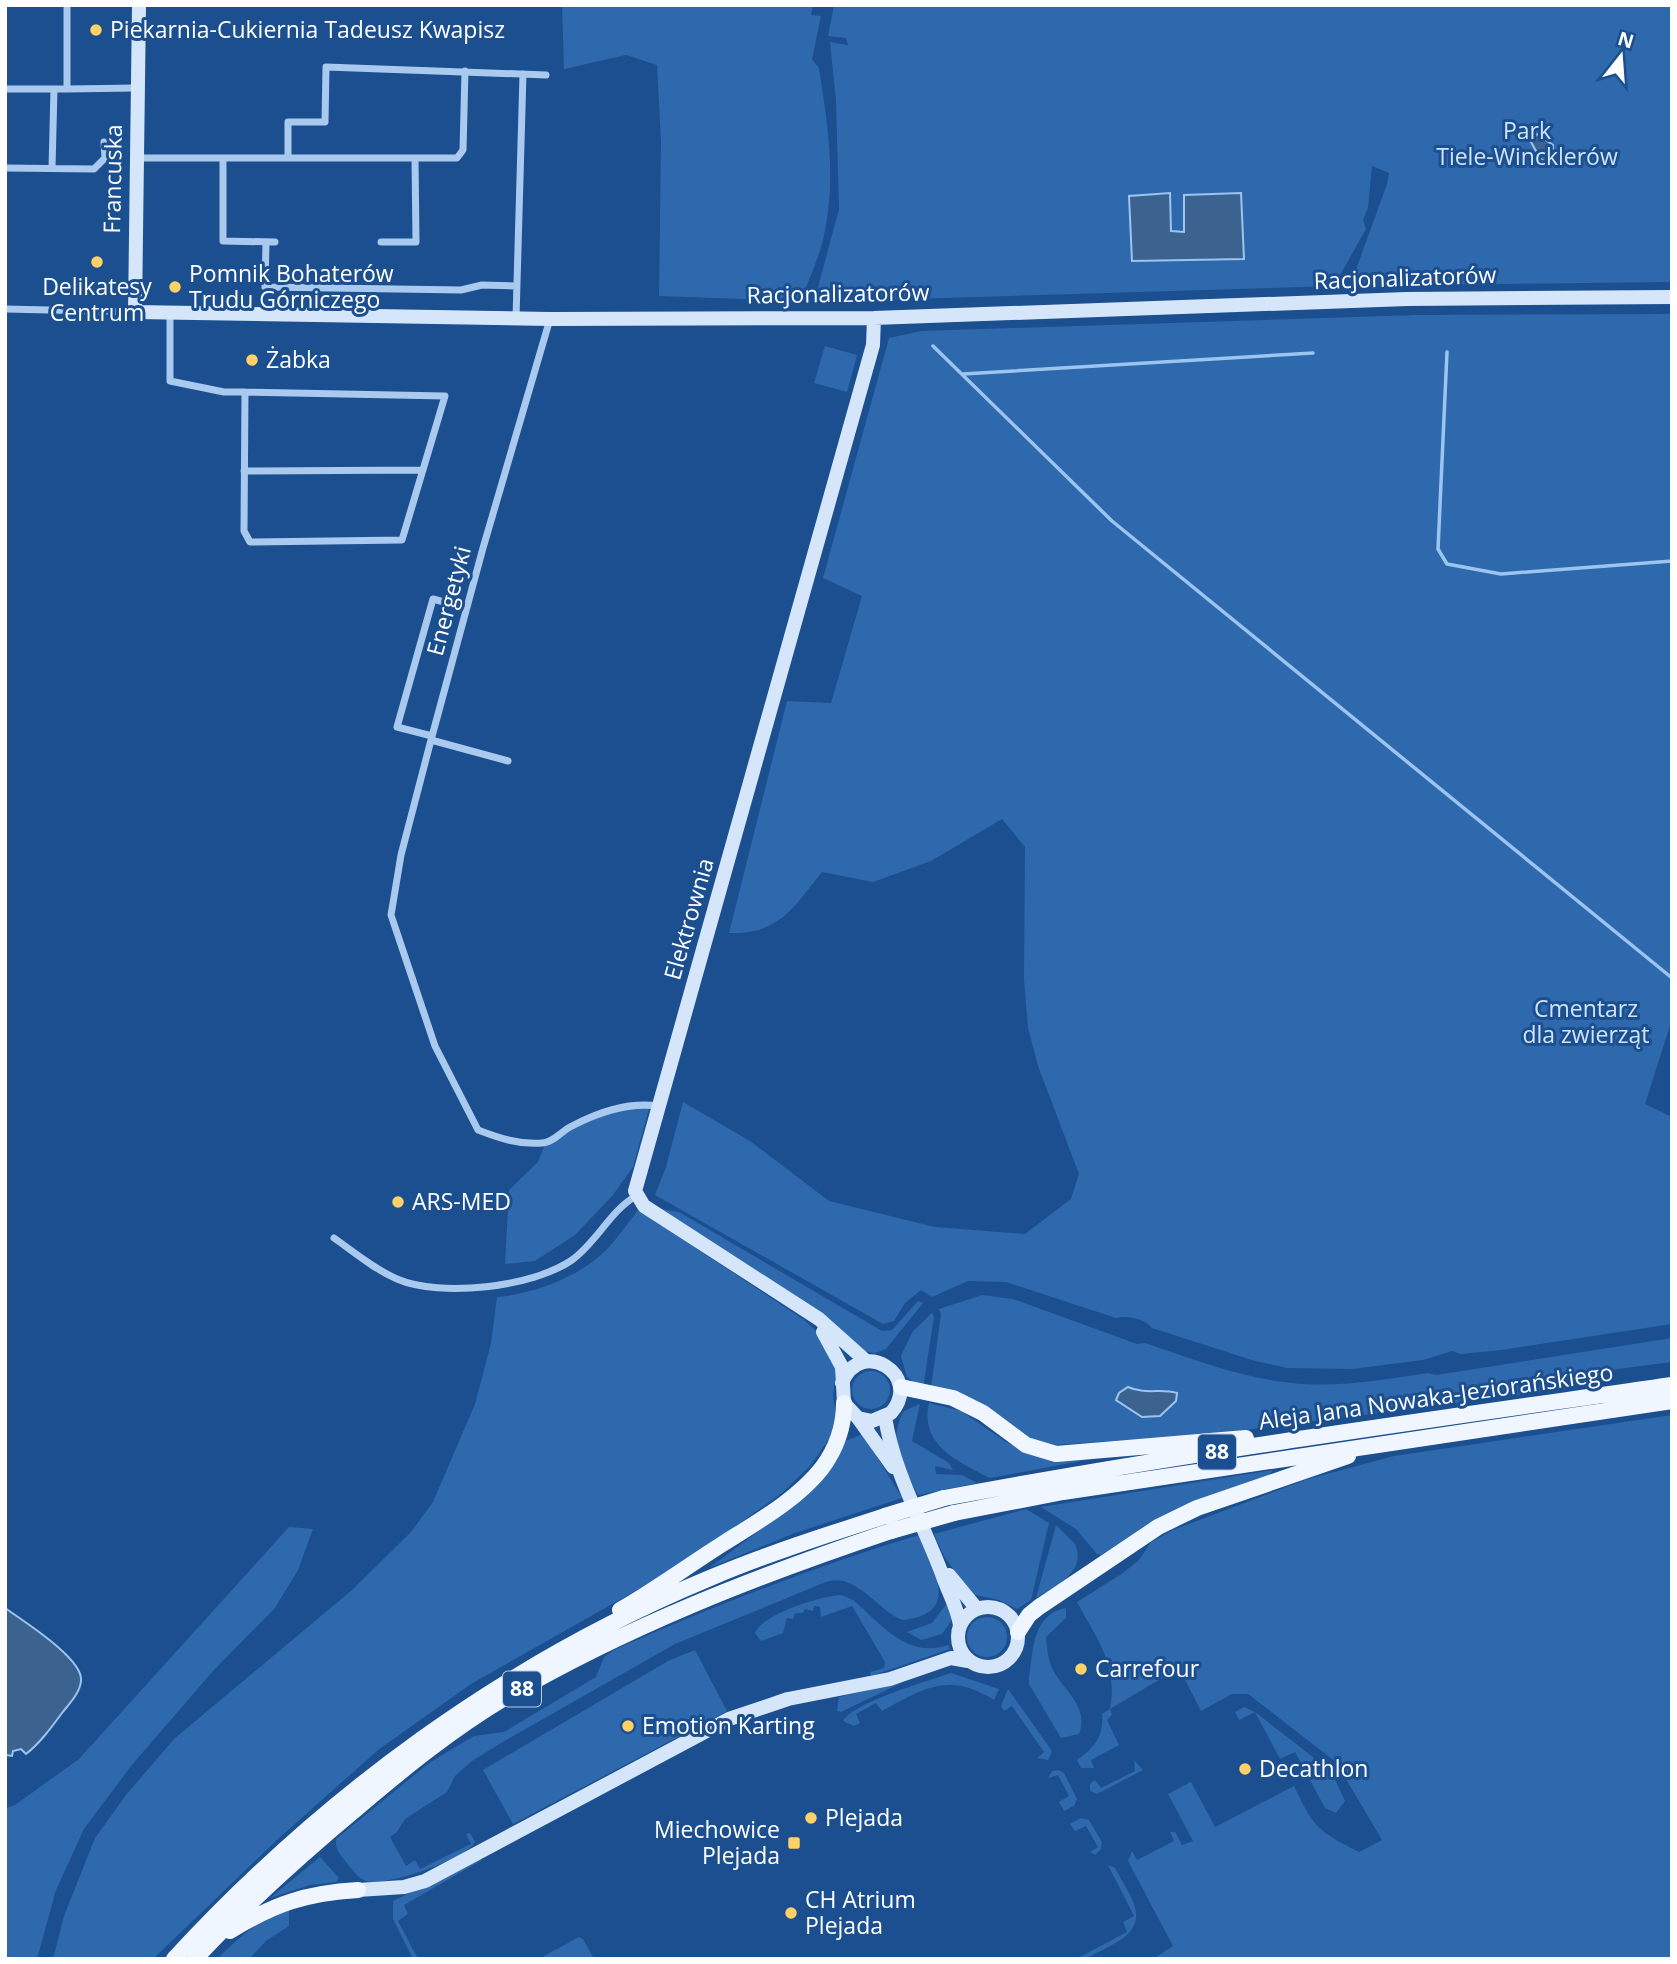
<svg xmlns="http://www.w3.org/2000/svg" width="1677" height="1964" font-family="'Open Sans',sans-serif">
  <rect width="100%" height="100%" fill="#1b4f8f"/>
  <path fill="#2e69ad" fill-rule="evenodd" d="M562 5H813L811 15 821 16 812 59 819 68C828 128 837 178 823 240 818 261 808 280 801 301L659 296 661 141 657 65 626 55 564 69Z
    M834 5H1672V282L1350 286 1387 184 1389 173 1372 166 1368 208 1363 220 1366 229 1334 286 814 302 839 209 836 101 830 42 848 45 846 38 828 36Z
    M1672 314V1019L1645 1104 1672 1117V1324L1501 1350 1461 1354 1452 1351 1423 1360 1352 1369 1287 1368 1255 1361 1152 1328C1145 1319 1127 1315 1116 1318L1006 1282 968 1281 932 1297 921 1290 905 1303 894 1321 883 1324 655 1195 666 1167 683 1102 750 1141 829 1201 935 1227 1025 1234 1071 1199 1079 1174 1038 1066 1028 1028 1024 980 1025 847 1002 819 931 861 873 882 822 872C793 908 780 934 729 933L787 701 831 703 862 596 823 578 889 338 921 331 1417 315Z
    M825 346 857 355 847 392 814 383Z
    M650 1105 633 1167 613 1195 575 1235 535 1261 505 1264 509 1190 538 1162 545 1144 601 1113Z
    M661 1209 679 1212 882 1331 892 1330 918 1301 923 1303 886 1349 875 1353 862 1351Z
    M638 1210 803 1319 822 1336 836 1370 833 1397 837 1419 829 1439 810 1466 782 1493 681 1565 471 1684 378 1750 278 1839 153 1959H53L64 1916 95 1838 126 1795 174 1739 352 1590 411 1532 433 1502 475 1404 491 1343 497 1297C533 1294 576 1278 603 1253 616 1241 627 1224 638 1210Z
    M982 1295 1013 1299 1137 1344 1145 1343C1190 1358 1236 1376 1284 1382 1332 1389 1380 1380 1428 1373L1436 1375 1672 1338V1362L1595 1372 1575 1388 1213 1434 1054 1445 1028 1438 931 1388 941 1314 939 1309ZM1128 1387 1154 1393 1167 1390 1170 1404 1167 1410 1134 1413 1116 1400Z
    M932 1313 934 1317 923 1388 907 1377 901 1356 913 1331Z
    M852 1390a19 19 0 1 1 38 0a19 19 0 1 1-38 0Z
    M929 1403 961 1411 1006 1442 1036 1456 1102 1457 990 1478C958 1462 919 1445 929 1403Z
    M920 1404 912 1441 949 1463 953 1470 935 1466 936 1474 962 1475 977 1483 918 1495C904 1466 886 1441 904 1411Z
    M1672 1415V1959H1153L1173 1946 1128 1861 1132 1851 1137 1860 1174 1841 1170 1832H1175L1182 1845 1193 1841 1168 1794 1191 1782 1215 1827 1294 1786C1314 1828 1318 1831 1359 1852L1382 1840 1336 1762 1248 1694H1232L1201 1711 1179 1668 1110 1709 1112 1715 1107 1720 1119 1745 1091 1760 1094 1768H1081L1077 1760C1094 1748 1104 1737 1102 1714L1110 1709C1118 1663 1097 1640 1077 1602L1123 1573 1139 1560 1151 1542 1173 1530 1308 1479 1394 1456Z
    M863 1434 902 1498 795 1533 709 1568 810 1493 827 1474 845 1441Z
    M1273 1470 1267 1478 1138 1532 1101 1555 1097 1554 1076 1529 1041 1507Z
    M1026 1509 1049 1523 1031 1600 1017 1609 999 1600 971 1594 944 1556 934 1534Z
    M1056 1525 1075 1544C1087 1573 1056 1585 1036 1598Z
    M289 1527 313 1529 298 1570 275 1608 213 1671 131 1766 84 1829 56 1890 37 1959H5V1808L15 1805 79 1759Z
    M919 1535C934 1570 962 1614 902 1620 877 1610 856 1572 826 1582L675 1644 501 1743 472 1761 455 1776 447 1792 405 1819 397 1832 390 1837 406 1866 415 1860 420 1869 471 1844 466 1834 470 1833 475 1842C464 1860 386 1887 366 1881 357 1878 352 1869 346 1862 340 1854 335 1850 336 1839L429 1763 474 1736 504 1732 596 1677 604 1657 616 1649C715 1606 815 1566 919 1535Z
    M841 1595 853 1600C883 1625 906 1659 948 1645L950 1649 871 1676 870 1672 884 1668 885 1662 852 1606 821 1617 820 1607 814 1606 813 1611 805 1609 803 1613H795L793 1619 787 1618 783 1633 761 1641 755 1633C762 1614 821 1596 841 1595Z
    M947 1603 952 1620 942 1634 921 1640 907 1632 932 1623Z
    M1066 1608V1618L1046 1637C1047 1648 1048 1660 1053 1670 1063 1690 1090 1707 1079 1734L1061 1738 1029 1684V1678C1033 1651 1032 1614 1066 1608Z
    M967 1637a20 20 0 1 1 40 0a20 20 0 1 1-40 0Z
    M695 1650 727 1711 513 1824 483 1770 668 1661Z
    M951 1673 999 1689 994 1700C949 1671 922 1689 882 1711L876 1703 856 1714 860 1723 854 1726 843 1721C854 1702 928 1681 951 1673Z
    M905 1681 841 1712 837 1711 839 1697Z
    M1008 1689 1052 1751 1048 1760 1037 1758 1044 1752 1012 1706 1004 1711 1001 1706Z
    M1244 1707 1255 1712 1331 1771 1345 1801 1336 1813 1325 1808 1295 1752 1280 1759 1255 1712 1239 1720 1235 1712Z
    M1134 1760 1143 1770 1097 1794 1090 1791V1784L1095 1780 1101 1788 1135 1771Z
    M1058 1770 1064 1773 1077 1799 1074 1806 1064 1811 1059 1802 1069 1796 1058 1775 1048 1778 1052 1771Z
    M1081 1818 1089 1820 1102 1842 1101 1849 1095 1855 1090 1852 1098 1847 1086 1826 1075 1831 1070 1824Z
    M320 1857 339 1878 336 1882 310 1885 270 1898Z
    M477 1860H482L404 1905 408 1914 398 1921 418 1959H413L393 1919V1901Z
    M1108 1865 1115 1868C1132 1900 1154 1923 1112 1945 1100 1951 1089 1959 1076 1959L1127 1932 1123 1922 1134 1916Z
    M289 1907V1926L266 1941 249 1959H217C239 1937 260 1919 289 1907Z
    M579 1937 583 1939 594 1959H545L544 1956Z"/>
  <path fill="#3c6290" stroke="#9cc4f0" stroke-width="2" d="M1537 134 1553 145 1552 161 1546 163 1540 158 1531 142Z
    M1170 193 1171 231 1184 232V195L1241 193 1244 259 1132 261 1129 196Z
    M1128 1387C1146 1395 1161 1388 1177 1393L1176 1401 1160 1416 1142 1417 1116 1400 1119 1393Z
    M5 1608C23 1621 84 1659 81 1681 80 1693 69 1704 62 1713 51 1728 40 1743 26 1754L21 1749 13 1751 12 1756 5 1755Z"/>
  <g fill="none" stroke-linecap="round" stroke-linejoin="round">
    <path stroke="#9cc4f0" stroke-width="3.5" d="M933 346 1112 521 1672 978
      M1447 352 1438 549 1447 564 1501 574 1672 561
      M963 374 1313 353"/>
    <path stroke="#a9c9ee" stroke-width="7" d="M5 89H67V5
      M67 89 136 88
      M137 158H457L463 150 465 71
      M223 158V241L275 242
      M288 158V122H325L326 67 546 75
      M5 168 94 169 105 158 104 142
      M52 168 54 89
      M266 242 265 287 461 290 482 285 517 286
      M381 242H416L415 158
      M5 309 135 312
      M170 314V381L224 392H245L445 396 402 540 250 542 244 531 245 392
      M516 318 523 74
      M550 319 483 548 431 740 401 855 391 915 435 1046 478 1130C499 1138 519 1145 542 1143 552 1143 561 1132 570 1127 598 1112 627 1102 659 1106
      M244 471 423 470
      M432 736 397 727 433 599 466 608
      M431 740 508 761
      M334 1238C354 1252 374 1269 397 1279 441 1298 533 1287 572 1260 597 1242 610 1211 636 1196"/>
    <path stroke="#d6e6fa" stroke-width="14" d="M139 5 135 312 550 319 874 318 1407 299 1672 297
      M823 1332 842 1367 844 1403 858 1418 893 1467
      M866 1361 819 1319 644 1206 635 1191 873 345 874 318
      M842 1383C860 1336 924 1375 891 1413L872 1421 858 1418
      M885 1417C894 1473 922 1521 942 1574 948 1592 957 1606 960 1625
      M949 1575 977 1609
      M958 1637a30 30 0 1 1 60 0a30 30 0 1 1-60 0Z
      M358 1890 404 1887 425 1881 729 1719 788 1699 890 1679 951 1658 968 1661"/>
    <path stroke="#f0f6ff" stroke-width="16" d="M901 1387 953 1398 983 1413 1026 1445 1056 1454 1246 1438
      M944 1498C1185 1453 1429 1420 1672 1385
      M954 1513 1063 1492 1672 1401
      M620 1610C657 1589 689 1565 724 1543 757 1522 798 1499 822 1468 836 1449 844 1426 844 1403
      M1018 1632 1029 1615 1039 1607 1158 1527 1197 1508 1348 1456
      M230 1931C274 1904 306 1893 358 1890
      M174 1959C324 1796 505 1663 710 1578 767 1554 826 1535 885 1516
      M195 1959C247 1903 304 1852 362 1804 407 1766 453 1729 503 1699 625 1627 757 1576 891 1531"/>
    <path stroke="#f0f6ff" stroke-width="16" d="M885 1516 944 1498
      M891 1531 954 1513"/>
  </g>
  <g fill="#ffd166" stroke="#1b4f8f" stroke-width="2.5">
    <circle cx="96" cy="30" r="7"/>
    <circle cx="97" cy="262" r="7"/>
    <circle cx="175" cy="287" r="7"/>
    <circle cx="252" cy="360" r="7"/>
    <circle cx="398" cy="1202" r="7"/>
    <circle cx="1081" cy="1669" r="7"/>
    <circle cx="628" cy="1726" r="7"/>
    <circle cx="1245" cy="1769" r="7"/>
    <circle cx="811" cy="1818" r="7"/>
    <rect x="787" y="1836" width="14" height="14" rx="3.5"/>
    <circle cx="791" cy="1913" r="7"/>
  </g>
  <g text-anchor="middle" stroke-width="6" stroke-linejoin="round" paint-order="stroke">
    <g fill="#1b4f8f" stroke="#bbcadd" stroke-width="2">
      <rect x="1198" y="1434.5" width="38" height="35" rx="5"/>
      <rect x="503" y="1671.5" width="38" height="35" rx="5"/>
    </g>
    <g font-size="21" font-weight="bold" fill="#fff">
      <text x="1217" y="1459">88</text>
      <text x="522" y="1696">88</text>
    </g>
    <g font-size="23" fill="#fff" stroke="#1b4f8f" text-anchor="start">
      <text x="110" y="38">Piekarnia-Cukiernia Tadeusz Kwapisz</text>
      <text x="189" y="282">Pomnik Bohaterów<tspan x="189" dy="26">Trudu Górniczego</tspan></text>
      <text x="97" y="295" text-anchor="middle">Delikatesy<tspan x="97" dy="26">Centrum</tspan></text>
      <text x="266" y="368">Żabka</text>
      <text x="412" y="1210">ARS-MED</text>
      <text x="1095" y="1677">Carrefour</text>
      <text x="642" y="1734">Emotion Karting</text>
      <text x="1259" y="1777">Decathlon</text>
      <text x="825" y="1826">Plejada</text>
      <text x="780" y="1838" text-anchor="end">Miechowice<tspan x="780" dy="26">Plejada</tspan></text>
      <text x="805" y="1908">CH Atrium<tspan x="805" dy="26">Plejada</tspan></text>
    </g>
    <g font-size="23" fill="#cfe3fa" stroke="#1b4f8f">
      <text x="1527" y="139">Park<tspan x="1527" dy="26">Tiele-Wincklerów</tspan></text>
      <text x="1586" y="1017">Cmentarz<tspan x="1586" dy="26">dla zwierząt</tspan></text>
    </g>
    <g font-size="23" fill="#fff" stroke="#1b4f8f">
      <text transform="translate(113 179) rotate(-89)" y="8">Francuska</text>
      <text transform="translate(1405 278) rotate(-2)" y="8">Racjonalizatorów</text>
      <text transform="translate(838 294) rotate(-1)" y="8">Racjonalizatorów</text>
      <text transform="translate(449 601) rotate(-75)" y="8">Energetyki</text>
      <text transform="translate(689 919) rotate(-74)" y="8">Elektrownia</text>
      <text transform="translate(1436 1397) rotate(-8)" y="8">Aleja Jana Nowaka-Jeziorańskiego</text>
    </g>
  </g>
  <rect width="1677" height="1964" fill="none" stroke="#ffffff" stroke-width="14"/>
  <g transform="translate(1621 56) rotate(17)" stroke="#1b4f8f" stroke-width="5" paint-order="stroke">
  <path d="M0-5L12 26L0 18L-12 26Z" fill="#ffffff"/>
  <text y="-10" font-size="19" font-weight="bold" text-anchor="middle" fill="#ffffff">N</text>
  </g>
</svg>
